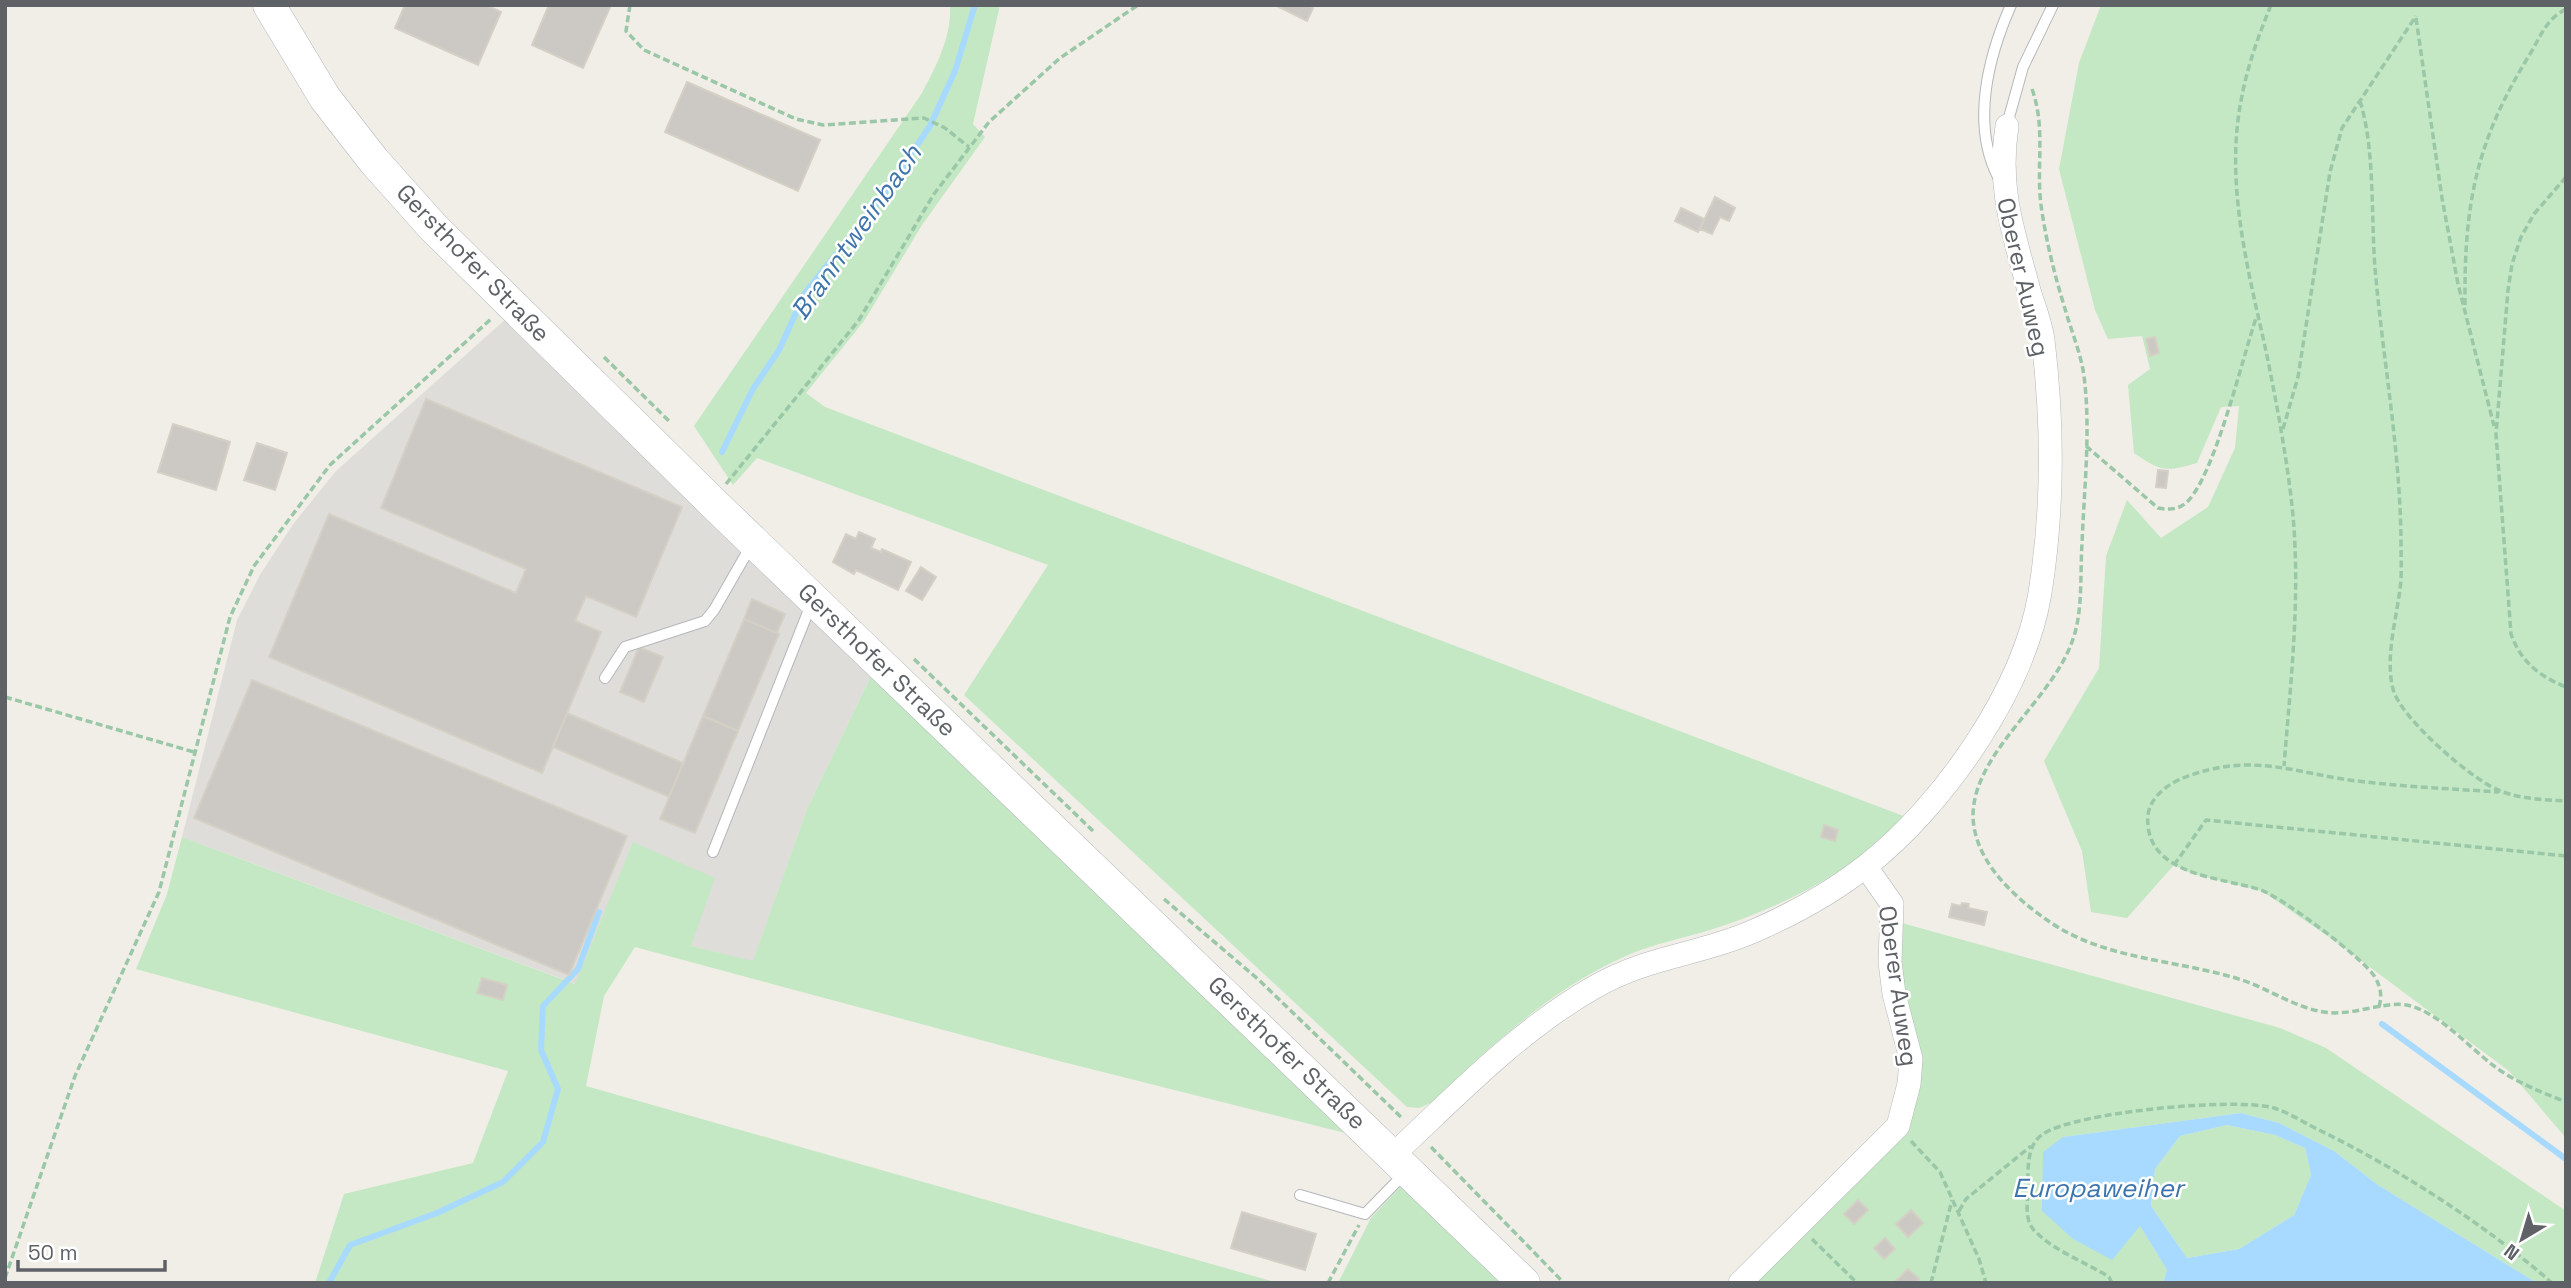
<svg xmlns="http://www.w3.org/2000/svg" width="2571" height="1288" font-family="'Space Grotesk',sans-serif">
  <rect width="100%" height="100%" fill="#f0eee7"/>
  <path fill="#dfddd9" d="M508 317 872 674 807 809 753 962 691 946 633 843 576 984 182 837 237 620 261 573 294 523 336 471Z"/>
  <path fill="#c3e8c3" d="M950 5H1000L973 124 985 137 922 225 864 321 806 393 825 407 1906 817C1849 874 1786 905 1710 930 1683 938 1654 944 1628 955 1553 987 1490 1046 1433 1102L1419 1108 1407 1107 964 695 1048 565 757 458 733 485 694 426 922 93C936 67 952 36 950 5Z
    M2101 5H2566V1138L2509 1071 2335 941 2262 891 2193 874 2174 865 2127 918 2091 912 2082 851 2044 761 2099 668 2106 556 2127 500 2161 538 2208 507 2235 448 2239 406 2221 407 2197 463C2165 472 2162 472 2134 453L2128 385 2150 369 2142 336 2108 339 2095 310 2059 169 2079 63Z
    M872 674 1357 1136 1059 1061 635 947 604 996 586 1086 1278 1283H315L344 1194 473 1163 508 1071 136 969 167 894 182 837 575 984 633 842 715 878 691 946 753 961 807 809Z
    M1902 923 2280 1028 2326 1048 2566 1211V1283H2537L2378 1185 2334 1151 2279 1123 2241 1113 2063 1137 2140 1226 2167 1270 2163 1283H1747L1908 1118 1898 991Z
    M2227 1125 2275 1135 2305 1148 2311 1175 2294 1215 2239 1249 2187 1258 2151 1206 2155 1169 2180 1136Z
    M1402 1185 1502 1283H1338L1371 1218Z"/>
  <path fill="#a8daff" fill-rule="evenodd" d="M2241 1113 2279 1123 2334 1151 2378 1185 2537 1283H2163L2167 1270 2140 1226 2112 1260 2073 1239 2042 1211 2043 1152 2063 1137ZM2227 1125 2275 1135 2305 1148 2311 1175 2294 1215 2239 1249 2187 1258 2151 1206 2155 1169 2180 1136Z"/>
  <g fill="none" stroke-linecap="round" stroke-linejoin="round">
    <path stroke="#a8daff" stroke-width="6" d="M722 452 753 389 779 350 805 293 882 197 930 126 955 71 975 5
      M2382 1024 2566 1159
      M329 1283 350 1245 437 1213 503 1182 543 1142 558 1089 541 1050 543 1006 578 969 599 912"/>
  </g>
  <path fill="#ccc9c4" stroke="#d5d0c5" stroke-width="2" d="M405 5H486L501 12 478 65 395 28Z
    M549 5H611L583 68 532 45Z
    M1275 5H1306L1313 8 1307 21Z
    M687 82 820 140 798 191 665 132Z
    M1715 197 1735 208 1729 221 1720 217 1712 234 1700 229Z
    M1681 208 1704 219 1698 232 1675 221Z
    M2155 337 2159 353 2150 356 2146 339Z
    M426 399 682 507 636 617 586 596 575 621 601 632 542 773 269 657 329 514 516 593 526 569 381 508Z
    M173 424 230 442 216 490 158 472Z
    M257 443 287 453 275 490 244 480Z
    M2158 470 2168 471 2166 488 2156 487Z
    M859 532 875 539 871 548 881 552 882 549 911 562 898 590 856 570 854 574 833 562 846 534 856 539Z
    M921 567 936 577 922 600 906 591Z
    M752 599 785 614 777 633 744 619Z
    M744 619 779 634 738 731 703 716Z
    M639 647 663 657 644 702 620 692Z
    M252 680 627 836 569 975 194 818Z
    M567 713 683 763 669 797 553 747Z
    M703 716 738 731 695 833 660 819Z
    M1824 825 1838 830 1835 841 1821 837Z
    M1962 903 1969 904 1968 908 1987 912 1984 925 1949 917 1952 904 1961 906Z
    M482 978 507 985 503 1000 477 993Z
    M1858 1200 1868 1210 1854 1224 1844 1214Z
    M1911 1210 1923 1223 1908 1237 1896 1224Z
    M1242 1212 1316 1234 1305 1270 1231 1248Z
    M1885 1238 1895 1249 1884 1259 1874 1248Z
    M1908 1269 1919 1279 1915 1283H1898L1896 1281Z"/>
  <g fill="none" stroke-linecap="round" stroke-linejoin="round">
    <g stroke="#b4b7bb" stroke-width="12">
      <path id="service" d="M2008 121 2023 67 2053 5
        M1998 177C1971 124 1988 57 2011 5
        M605 678 625 647 705 621 714 610 752 544
        M713 852 812 602
        M1300 1195 1365 1214 1406 1172"/>
    </g>
    <g stroke="#b4b7bb" stroke-width="24">
      <path id="minor" d="M1393 1155C1456 1096 1518 1031 1593 988 1647 956 1700 955 1754 931 1793 914 1833 892 1866 866 1943 806 2024 690 2040 593 2053 511 2053 423 2043 340 2041 325 2035 309 2030 294 2014 234 1997 189 2007 126
        M1740 1283 1898 1126 1909 1084 1911 1059 1894 994 1890 962 1892 904 1866 867"/>
    </g>
    <g stroke="#b5b9be" stroke-width="33">
      <path id="secondary" d="M269 5 325 98 374 161 433 227 710 500 1524 1283"/>
    </g>
    <path stroke="#9ac7a7" stroke-width="3.5" stroke-dasharray="7 3.5" stroke-linecap="butt" d="M630 5 626 31 644 50 796 119 823 125 924 118 945 128 969 147
      M2271 5C2258 37 2247 67 2241 101 2225 184 2248 270 2266 351 2276 400 2285 448 2291 497 2302 587 2291 677 2284 766
      M2416 18 2442 198 2458 284 2494 426
      M2032 89C2046 128 2036 165 2041 205 2046 241 2055 277 2066 312 2072 333 2081 354 2084 376 2091 431 2084 489 2082 544 2080 574 2083 611 2073 639 2053 700 1973 752 1973 816 1974 861 2014 897 2047 920 2105 961 2177 959 2242 980 2269 989 2296 1008 2324 1012 2352 1017 2388 999 2411 1006 2441 1015 2469 1047 2494 1066 2515 1082 2541 1092 2566 1102
      M2360 101C2375 148 2371 217 2375 268 2383 361 2401 454 2401 547 2401 561 2402 576 2400 589 2396 621 2385 658 2393 689 2400 718 2475 783 2503 792 2523 799 2545 800 2566 801
      M2566 177 2534 214 2521 237 2512 264 2508 290 2496 434 2511 634C2521 662 2539 676 2566 687
      M2465 305C2464 204 2476 141 2530 54 2541 36 2546 19 2566 9
      M604 357 671 423
      M2283 429 2298 377 2330 172 2342 128 2416 16
      M2086 446 2158 508C2169 510 2179 510 2188 501 2215 473 2242 360 2256 318
      M726 484 859 320 934 194 989 122 1060 58 1138 5
      M914 659 1093 831
      M5 697 194 752
      M2174 865 2206 820 2566 856
      M1164 899 1259 980 1403 1119
      M2379 1007C2382 995 2381 988 2375 977 2363 958 2283 898 2261 890 2222 877 2143 876 2148 815 2150 797 2168 784 2183 778 2255 750 2296 775 2366 782 2410 787 2454 789 2499 792
      M1911 1141 1940 1172 1979 1259 1986 1283
      M1431 1147 1564 1283
      M1959 1211 1966 1199 2031 1146
      M1812 1239 1857 1283
      M5 1278 75 1076 159 892 230 617 254 566 330 465 491 319
      M1328 1283 1359 1225
      M1931 1283 1952 1200
      M2112 1283 2109 1277C2086 1262 2051 1250 2033 1229 2024 1218 2028 1201 2028 1188 2028 1170 2026 1145 2043 1134 2076 1112 2235 1097 2274 1108 2290 1113 2306 1124 2321 1131 2399 1169 2487 1226 2552 1283"/>
    <use href="#service" stroke="#fff" stroke-width="10"/>
    <use href="#minor" stroke="#fff" stroke-width="23"/>
    <use href="#secondary" stroke="#fff" stroke-width="32"/>
  </g>
  <g text-anchor="middle" stroke-width="5" stroke-linejoin="round" paint-order="stroke">
    <g font-size="24" fill="#5e6267" stroke="#fff">
      <text transform="translate(473 263) rotate(46)" y="8">Gersthofer Straße</text>
      <text transform="translate(2023 277) rotate(77)" y="8">Oberer Auweg</text>
      <text transform="translate(877 660) rotate(44)" y="8">Gersthofer Straße</text>
      <text transform="translate(1898 986) rotate(82)" y="8">Oberer Auweg</text>
      <text transform="translate(1287 1053) rotate(44)" y="8">Gersthofer Straße</text>
    </g>
    <g font-size="26" font-style="italic" fill="#3e74ac" stroke="#fff">
      <text transform="translate(856 232) rotate(-55)" y="9">Branntweinbach</text>
      <text x="2098" y="1197">Europaweiher</text>
    </g>
  </g>
  <rect width="2571" height="1288" fill="none" stroke="#5e6267" stroke-width="14"/>
  <g transform="translate(2522 1239) rotate(218)" stroke="#ffffff" stroke-width="5" paint-order="stroke">
  <path d="M0-5L12 26L0 18L-12 26Z" fill="#5e6267"/>
  <text y="-10" font-size="19" font-weight="bold" text-anchor="middle" fill="#5e6267">N</text>
  </g>
  <path d="M18 1260v10h147v-10" fill="none" stroke="#5e6267" stroke-width="3.5"/>
  <text x="28" y="1260" font-size="21" fill="#5e6267" stroke="#ffffff" stroke-width="5" paint-order="stroke">50 m</text>
</svg>
